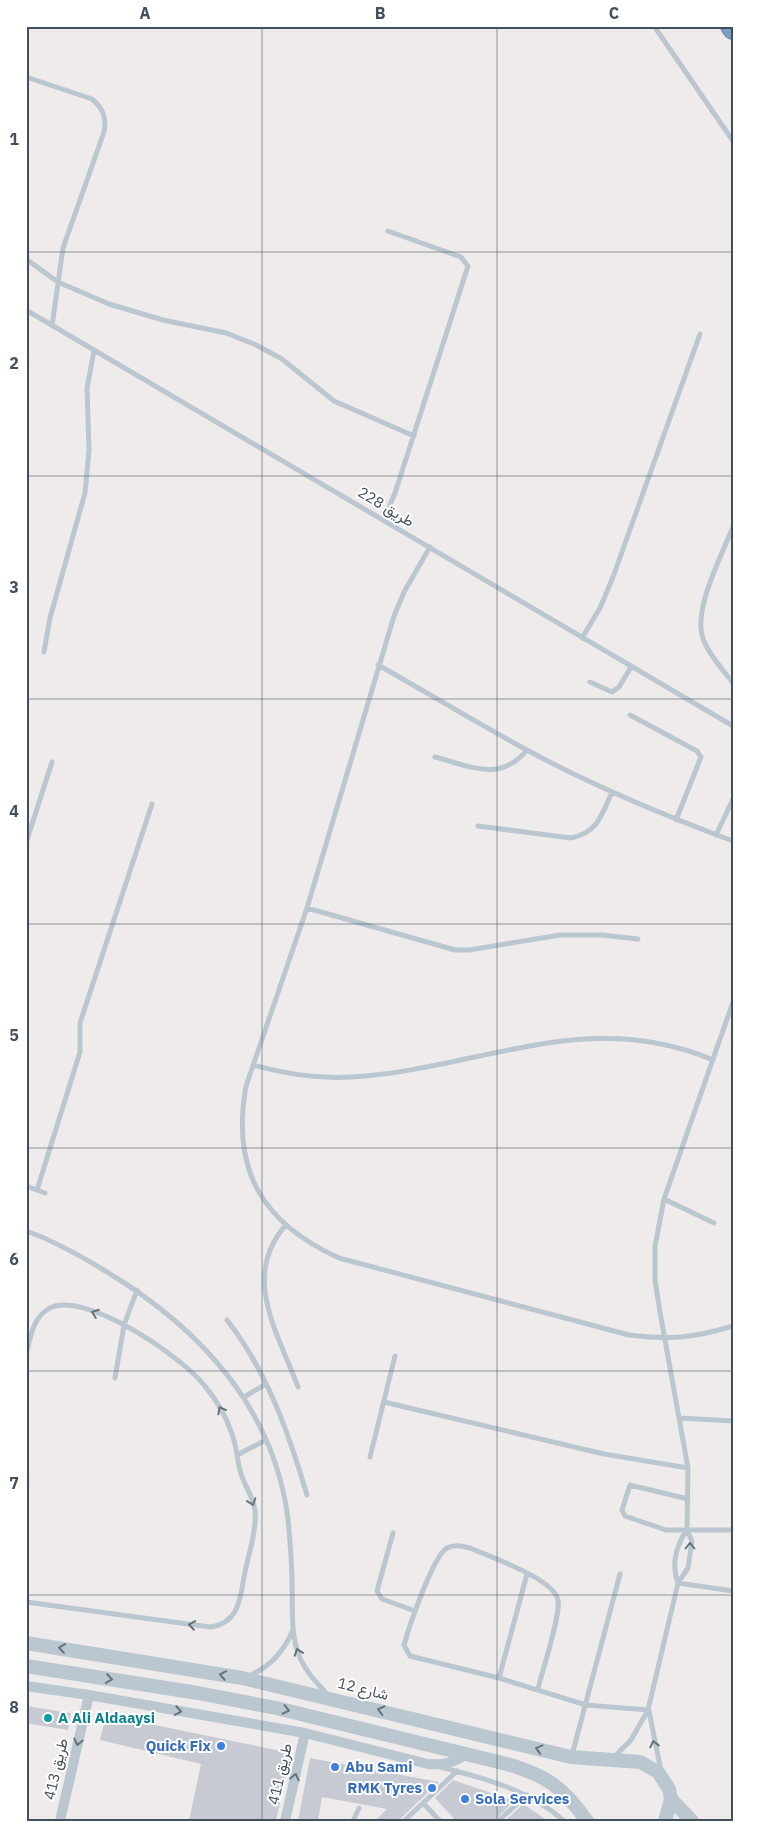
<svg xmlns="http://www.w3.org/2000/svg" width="759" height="1847" font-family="'IBM Plex Sans',Vazirmatn,sans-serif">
  <rect width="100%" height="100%" fill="#efebeb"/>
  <path fill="#c7cad3" d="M26 1706 71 1713 68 1730 26 1723Z
    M106 1715 291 1753 276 1821H189L201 1764 100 1740Z
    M310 1758 439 1782 398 1821H375L387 1809 322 1797 318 1821H298Z
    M453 1780 514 1801 494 1821H456L435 1798Z
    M523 1804 525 1805 548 1821H505Z"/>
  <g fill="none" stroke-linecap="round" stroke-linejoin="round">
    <g stroke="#6889ae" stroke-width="22">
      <path id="motorway" d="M731 26 733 29"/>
    </g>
    <path stroke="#bac7d1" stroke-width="5" d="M654 26 733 141
      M26 77 92 99C103 108 107 118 104 132L63 248 52 326
      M26 259 58 282 109 304 163 320 226 333 256 345 282 359 334 401 414 436
      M26 310 733 726
      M384 519 395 493 468 266 461 257 388 231
      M733 527C722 555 691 612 704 641 710 656 723 670 733 683
      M430 547 404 592 394 616 307 908 246 1086C231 1170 262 1223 339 1258L629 1335C670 1340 693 1338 733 1326
      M582 638 600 608 613 577 700 334
      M44 652 50 618 85 493 89 450 87 388 94 351
      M378 665C428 693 477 723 527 750 593 786 663 815 733 841
      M590 682 612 692 619 687 631 667
      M630 715 697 751 701 757 676 820
      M435 757C470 766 500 783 527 750
      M478 826 571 838C598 833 602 814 612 792
      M716 835 733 799
      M26 843 52 762
      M307 908 455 950H469L560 935H602L638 939
      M253 1065C285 1074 317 1079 351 1077 477 1070 586 1006 713 1060
      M26 1186 45 1193
      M37 1190 80 1052V1023L152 804
      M664 1199 714 1223
      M285 1226C241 1277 278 1333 298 1387
      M26 1231C55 1241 81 1256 107 1272 200 1328 274 1408 288 1519 290 1541 292 1562 292 1583 293 1608 290 1635 300 1658 306 1672 317 1683 327 1694
      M227 1320C267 1371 289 1434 307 1495
      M26 1356C30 1339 32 1319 48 1309 83 1288 182 1357 204 1385 216 1399 226 1416 232 1434 237 1447 237 1461 241 1474 245 1486 253 1497 255 1510 257 1530 248 1556 244 1577 240 1601 238 1623 210 1627L26 1602
      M115 1378 124 1325 137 1290
      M244 1397 266 1384
      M384 1402 604 1454 688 1468
      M679 1418 733 1421
      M237 1455 266 1440
      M370 1457 395 1356
      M688 1499 630 1485 622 1510 625 1516 666 1530H733
      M393 1533 377 1591 382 1599 415 1611
      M678 1583C671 1565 676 1545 687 1530
      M678 1583 733 1591
      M248 1676C269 1668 284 1651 293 1630
      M499 1678 527 1574
      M538 1689C542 1671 561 1615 558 1600 553 1578 490 1557 470 1548 462 1546 455 1544 447 1548 433 1556 409 1627 404 1645L410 1656 499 1678 586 1705 648 1710
      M649 1711 661 1771
      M572 1755 620 1574
      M613 1758 631 1740 648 1710 678 1583 688 1568 692 1541 687 1530 688 1468 660 1312 655 1280V1246L664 1199 733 1002
      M440 1767C484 1778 530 1790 564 1821
      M423 1803 440 1821
      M353 1821 359 1808
      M404 1821 457 1771
      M498 1821 527 1795"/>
    <path stroke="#bac7d1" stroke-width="10" d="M26 1686 89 1695 305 1733 428 1764C443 1765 454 1763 466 1754
      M60 1821 89 1695
      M285 1821 305 1733"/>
    <path stroke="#bac7d1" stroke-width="14" d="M26 1643 242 1678 571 1757 640 1762 658 1772 669 1789 671 1799 665 1821
      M26 1666 198 1693 276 1708 507 1764C547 1776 563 1787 587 1821
      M671 1799 692 1821"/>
    <use href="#motorway" stroke="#7d9ec2" stroke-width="20"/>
  </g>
  <defs><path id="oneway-chevron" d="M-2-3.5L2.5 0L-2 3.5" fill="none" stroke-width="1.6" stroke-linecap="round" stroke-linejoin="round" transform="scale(1.25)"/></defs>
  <g stroke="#66737f">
    <use href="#oneway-chevron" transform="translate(95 1313) rotate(-160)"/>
    <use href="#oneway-chevron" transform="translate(221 1410) rotate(-119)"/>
    <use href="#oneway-chevron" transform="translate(252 1502) rotate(71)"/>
    <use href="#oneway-chevron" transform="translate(690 1546) rotate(-90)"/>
    <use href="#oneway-chevron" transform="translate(192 1625) rotate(-172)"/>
    <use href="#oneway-chevron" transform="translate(62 1648) rotate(-172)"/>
    <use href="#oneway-chevron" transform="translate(298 1652) rotate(-109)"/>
    <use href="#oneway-chevron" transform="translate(223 1675) rotate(-169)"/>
    <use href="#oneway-chevron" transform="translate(109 1679) rotate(9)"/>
    <use href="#oneway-chevron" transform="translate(286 1710) rotate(13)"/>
    <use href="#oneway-chevron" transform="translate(381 1710) rotate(-166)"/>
    <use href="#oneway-chevron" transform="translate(178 1711) rotate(10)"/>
    <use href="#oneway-chevron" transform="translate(78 1742) rotate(103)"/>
    <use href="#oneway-chevron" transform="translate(654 1744) rotate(-102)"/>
    <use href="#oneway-chevron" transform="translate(539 1749) rotate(-165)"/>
    <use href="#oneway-chevron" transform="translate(295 1777) rotate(-77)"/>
  </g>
  <path fill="none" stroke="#424f5c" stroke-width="1" stroke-opacity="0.55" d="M262 26V1821M497 26V1821M26 252H733M26 476H733M26 699H733M26 924H733M26 1148H733M26 1371H733M26 1595H733"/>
  <circle fill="#0f9aa8" stroke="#fff" stroke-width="2" cx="48" cy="1718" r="5"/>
  <g fill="#3f7fe0" stroke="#fff" stroke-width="2">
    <circle cx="221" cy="1746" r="5"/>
    <circle cx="335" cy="1767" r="5"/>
    <circle cx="432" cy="1788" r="5"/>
    <circle cx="465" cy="1799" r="5"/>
  </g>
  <g text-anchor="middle" stroke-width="4" stroke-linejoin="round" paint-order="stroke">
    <g font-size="15" fill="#424f5c" stroke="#fff">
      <text transform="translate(386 507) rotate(31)" y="5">طريق 228</text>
      <text transform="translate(363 1689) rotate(14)" y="5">شارع 12</text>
      <text transform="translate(56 1769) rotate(-77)" y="5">طريق 413</text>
      <text transform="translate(280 1774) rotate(-77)" y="5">طريق 411</text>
    </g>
    <g font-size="15" font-weight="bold" fill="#0d838f" stroke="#fff" text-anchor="start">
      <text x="58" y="1723">A Ali Aldaaysi</text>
    </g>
    <g font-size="15" font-weight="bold" fill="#366cbe" stroke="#fff" text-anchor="end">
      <text x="211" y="1751">Quick Fix</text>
      <text x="345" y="1772" text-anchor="start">Abu Sami</text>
      <text x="422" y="1793">RMK Tyres</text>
      <text x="475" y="1804" text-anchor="start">Sola Services</text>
    </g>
  </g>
  <rect width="759" height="1847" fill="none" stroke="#ffffff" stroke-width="55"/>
  <rect x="28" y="28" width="704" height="1792" fill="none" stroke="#424f5c" stroke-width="2"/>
  <g font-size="16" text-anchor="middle" font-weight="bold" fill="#424f5c">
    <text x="145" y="19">A</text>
    <text x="380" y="19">B</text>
    <text x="614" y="19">C</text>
    <text x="14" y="145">1</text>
    <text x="14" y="369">2</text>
    <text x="14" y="593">3</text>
    <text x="14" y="817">4</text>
    <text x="14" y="1041">5</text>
    <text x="14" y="1265">6</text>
    <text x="14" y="1489">7</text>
    <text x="14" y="1713">8</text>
  </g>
</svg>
